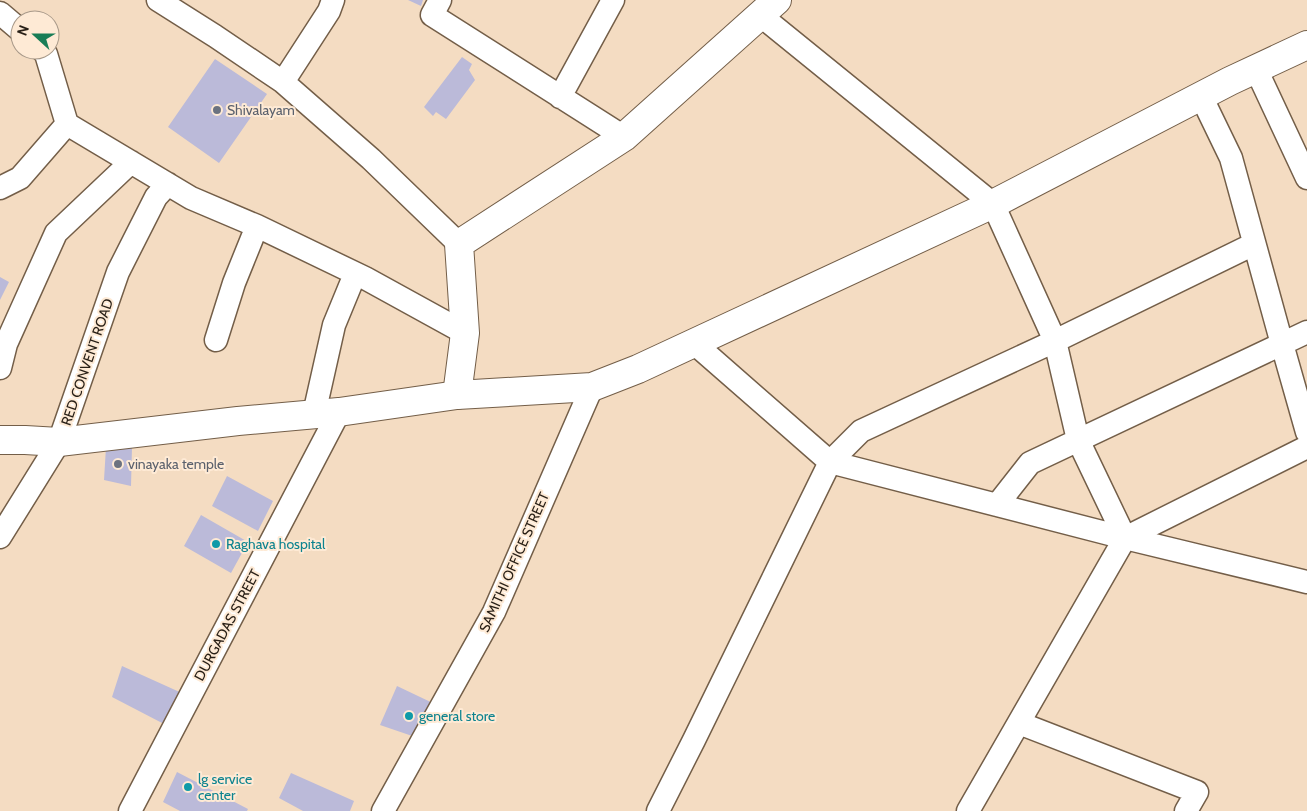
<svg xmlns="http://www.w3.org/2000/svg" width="1307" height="811" font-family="Cabin,sans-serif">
  <rect width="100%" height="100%" fill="#f4dcc2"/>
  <path fill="#bbbad9" d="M408 0H423L421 6Z
    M462 57 472 64 469 70 475 80 446 119 436 112 433 116 424 107Z
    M215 59 267 94 219 163 168 127Z
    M0 277 9 282 0 300Z
    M106 447H132L131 486 104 480Z
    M227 476 273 501 258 531 212 506Z
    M201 515 248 542 231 573 184 546Z
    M122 666 184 694 164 724 112 697Z
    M397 686 439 706 421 739 380 725Z
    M177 772 248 809 247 811H180L163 802Z
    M291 773 354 801 350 811H303L279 798Z"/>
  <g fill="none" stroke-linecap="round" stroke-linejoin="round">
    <g stroke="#735e48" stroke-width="25">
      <path id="minor" d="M158 0 215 36 283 82 371 159 459 244
        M440 0 432 15 624 137
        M0 13 20 30
        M1256 69 1307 178
        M283 82 329 11 333 0
        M1201 96 1231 158 1282 344 1307 432
        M560 97 613 0
        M67 124 191 198 257 226 365 278 465 333
        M0 188 20 178 67 124 46 54 42 50
        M216 340 234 283 257 226
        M694 343 830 462 1125 538 1307 582
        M0 368 6 344 56 233 131 162
        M314 414 334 325 355 274
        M997 505 1030 463 1307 332
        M0 537 59 442 118 272 156 197 168 184
        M1125 538 1078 440 1055 341 1254 244
        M1019 723 1197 792 1186 811
        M130 811 339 412
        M383 811 494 612 592 387
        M658 811 694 740 830 462 861 431 1055 341 993 204 760 15
        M968 811 1125 538 1307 447"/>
    </g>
    <g stroke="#735e48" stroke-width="30">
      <path id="tertiary" d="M457 395 465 333 459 244 624 137 777 0"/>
    </g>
    <g stroke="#735e48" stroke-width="30">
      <path id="secondary" d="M0 440H25L59 442 238 421 339 412 457 395 592 387 638 369 993 204 1230 81 1307 45"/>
    </g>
    <use href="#minor" stroke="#fff" stroke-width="22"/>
    <use href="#tertiary" stroke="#fff" stroke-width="28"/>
    <use href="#secondary" stroke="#fff" stroke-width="28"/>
  </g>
  <g fill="#6b7280" stroke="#feead5" stroke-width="2">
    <circle cx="217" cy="110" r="5"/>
    <circle cx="118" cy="464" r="5"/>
  </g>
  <g fill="#0f9aa8" stroke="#feead5" stroke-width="2">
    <circle cx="216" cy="544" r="5"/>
    <circle cx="409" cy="716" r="5"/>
    <circle cx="188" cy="787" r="5"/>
  </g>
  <g text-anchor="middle" stroke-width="4" stroke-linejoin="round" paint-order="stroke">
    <g font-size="14" fill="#5b616d" stroke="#feead5" text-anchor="start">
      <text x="227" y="115">Shivalayam</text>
      <text x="128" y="469">vinayaka temple</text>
    </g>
    <g font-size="14" fill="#281f16" stroke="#feead5">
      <text transform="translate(87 362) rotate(-71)" y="5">RED CONVENT ROAD</text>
      <text transform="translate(514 562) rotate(-66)" y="5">SAMITHI OFFICE STREET</text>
      <text transform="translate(227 625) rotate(-62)" y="5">DURGADAS STREET</text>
    </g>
    <g font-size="14" fill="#0d838f" stroke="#feead5" text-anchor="start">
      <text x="226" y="549">Raghava hospital</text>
      <text x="419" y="721">general store</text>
      <text x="198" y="784">lg service<tspan x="198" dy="16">center</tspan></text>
    </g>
  </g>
  <g transform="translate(35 35) rotate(291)"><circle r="24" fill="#feead5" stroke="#a89989"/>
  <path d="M0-4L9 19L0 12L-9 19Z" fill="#187d56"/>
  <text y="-8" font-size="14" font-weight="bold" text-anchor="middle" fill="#281f16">N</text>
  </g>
</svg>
